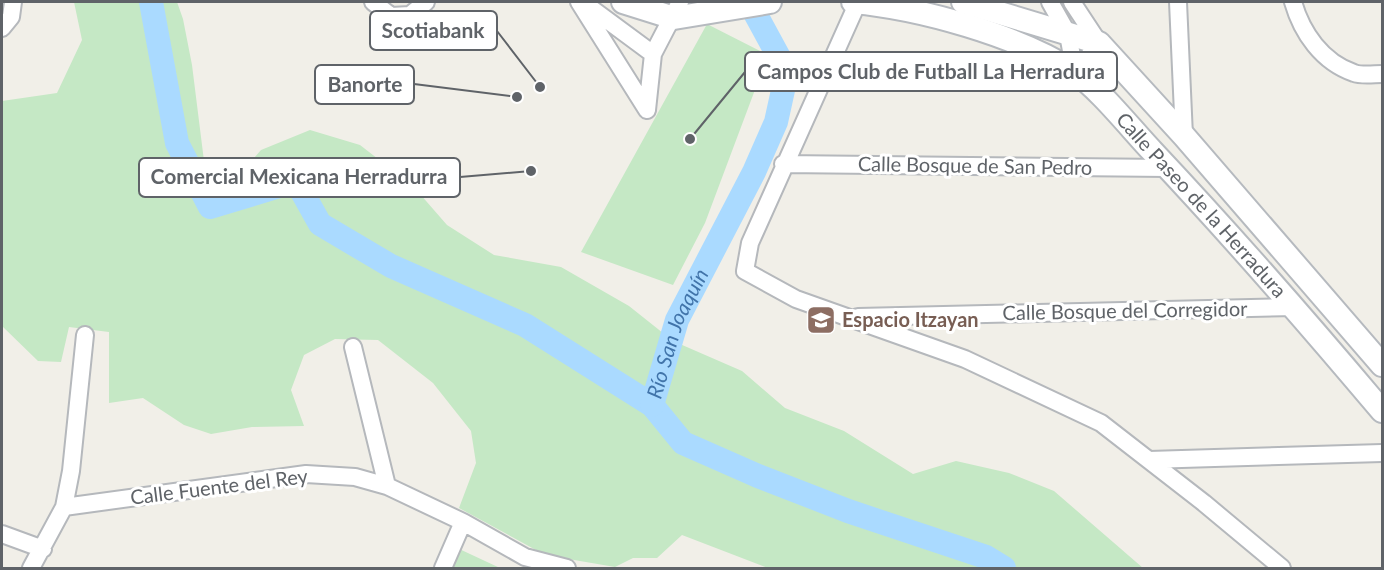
<svg xmlns="http://www.w3.org/2000/svg" width="1384" height="570" font-family="Lato,sans-serif">
  <rect width="100%" height="100%" fill="#f1efe8"/>
  <path fill="#c5e8c5" d="M74 2H177L183 19 192 65 205 169 222 194 261 150 310 130 360 145 413 186 447 225 494 255 561 267 629 306 673 341 742 371 785 408 844 431 913 474 956 461 1009 473 1054 491 1143 568H768L682 535 657 558H633L615 567 545 555 459 508 476 463 471 431 433 383 378 340 335 339 304 355 291 390 304 426 252 427 211 434 184 425 143 398 109 403V332L69 327 61 362 38 361 2 326V101L57 93 82 40Z
    M707 24 768 55 705 223 673 285 581 252Z
    M455 547 500 568H446Z"/>
  <g fill="none" stroke-linecap="round" stroke-linejoin="round">
    <g stroke="#aadaff" stroke-width="24">
      <path d="M151 2 177 143 210 207 296 181 320 224 391 266 525 325 652 405 683 443 758 476 848 511 986 557 1004 568"/>
      <path id="s1" d="M652 405 677 320 754 172 776 122 787 72 749 2"/>
    </g>
    <g stroke="#b5b8bc" stroke-width="20">
      <path id="street" d="M373 2 391 16 410 15 426 2
        M579 2 647 110
        M858 2 750 243 745 271 796 299 965 359 1101 423 1204 503 1282 568
        M1050 2 1068 34 1075 73
        M1072 2 1099 43 1075 73
        M1178 2 1184 136
        M1293 2C1302 33 1322 62 1354 73 1362 76 1374 74 1382 74
        M584 3 653 54
        M2 28 11 17 13 2
        M647 110 653 54 680 2
        M783 164 1168 168
        M858 317 1295 307
        M353 347 387 486
        M1149 460 1382 453
        M64 507 306 474 355 477 387 486 463 522 525 557 567 568
        M2 534 43 549
        M31 568 64 507 71 471 85 335
        M443 568 463 522"/>
    </g>
    <g stroke="#b6babf" stroke-width="26">
      <g id="secondary">
        <path d="M623 2 674 18 770 2"/>
        <path id="s2" d="M853 2C920 8 1016 35 1073 71 1099 88 1131 129 1153 152 1232 236 1308 323 1382 411"/>
        <path d="M963 2 1099 43 1184 136 1382 365"/>
      </g>
    </g>
    <use href="#street" stroke="#fff" stroke-width="16"/>
    <use href="#secondary" stroke="#fff" stroke-width="22"/>
  </g>
  <defs>
    <g id="school-square" transform="scale(1.5)"><rect x="-9" y="-9" width="18" height="18" rx="4" fill="#8d6e63" stroke="#fff"/><path d="M0-5L7-2L0 1L-7-2ZM-4 1L0 2.5L4 1V4Q0 6-4 4Z" fill="#fff"/></g>
  </defs>
  <g fill-rule="evenodd">
    <use href="#school-square" x="821" y="320"/>
  </g>
  <g text-anchor="middle" stroke-width="6" stroke-linejoin="round" paint-order="stroke">
    <g font-size="20" fill="#5f6368" stroke="#fff">
      <text transform="translate(975 166) rotate(1)" y="7">Calle Bosque de San Pedro</text>
      <text dy="7" stroke="none"><textPath href="#s2" startOffset="418">Calle Paseo de la Herradura</textPath></text>
      <text transform="translate(1125 311) rotate(-1)" y="7">Calle Bosque del Corregidor</text>
      <text transform="translate(219 487) rotate(-7)" y="7">Calle Fuente del Rey</text>
    </g>
    <g font-size="20" font-weight="bold" fill="#785e54" stroke="#fff" text-anchor="start">
      <text x="842" y="327">Espacio Itzayan</text>
    </g>
    <g font-size="21" font-style="italic" fill="#4174aa" stroke="#fff">
      <text dy="7" stroke="none"><textPath href="#s1" startOffset="76">Río San Joaquín</textPath></text>
    </g>
  </g>
  <path fill="none" stroke="#5f6368" stroke-width="2" d="M540 87L497 31M690 139L745 72M517 97L414 84M531 171L460 177"/>
  <g fill="#5f6368" stroke="#fff" stroke-width="2">
    <circle cx="540" cy="87" r="6"/>
    <circle cx="690" cy="139" r="6"/>
    <circle cx="517" cy="97" r="6"/>
    <circle cx="531" cy="171" r="6"/>
  </g>
  <g fill="#fff" stroke="#5f6368" stroke-width="2">
    <rect x="370" y="11" width="127" height="39" rx="6"/>
    <rect x="745" y="52" width="372" height="39" rx="6"/>
    <rect x="315" y="65" width="99" height="39" rx="6"/>
    <rect x="139" y="158" width="321" height="39" rx="6"/>
  </g>
  <g font-size="21" text-anchor="middle" font-weight="bold" fill="#5f6368">
    <text x="433" y="38">Scotiabank</text>
    <text x="931" y="79">Campos Club de Futball La Herradura</text>
    <text x="365" y="92">Banorte</text>
    <text x="299" y="184">Comercial Mexicana Herradurra</text>
  </g>
  <rect width="1384" height="570" fill="none" stroke="#5f6368" stroke-width="6"/>
</svg>
